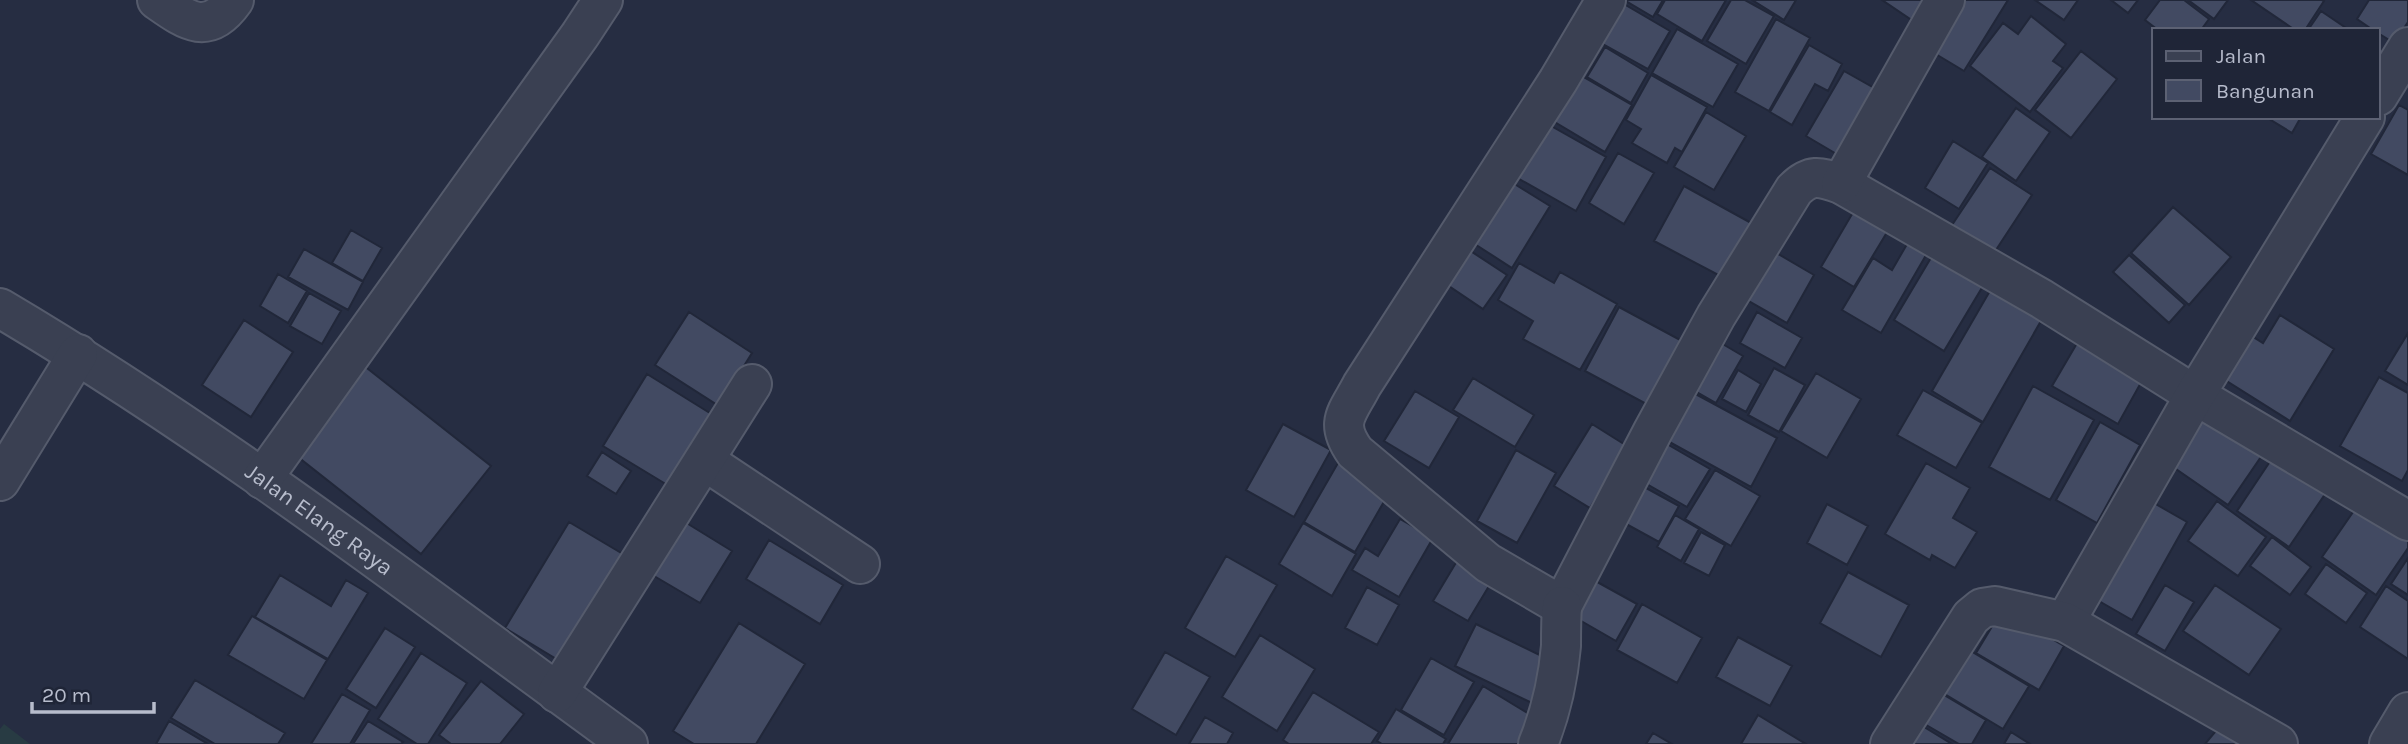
<svg xmlns="http://www.w3.org/2000/svg" width="2408" height="744" font-family="Karla,sans-serif">
  <rect width="100%" height="100%" fill="#262d42"/>
  <path fill="#283b43" d="M4 724 30 744H0V729Z"/>
  <path fill="#424a62" stroke="#212739" stroke-width="2" d="M1617 0 1670 31 1648 69 1592 38Z
    M1624 0H1663L1653 17Z
    M1665 0H1726L1702 41 1657 14Z
    M1731 0H1745L1774 16 1746 64 1707 41Z
    M1752 0H1796L1784 20Z
    M1882 0H1940L1922 27Z
    M1953 0H2008L1964 71 1924 47Z
    M2035 0H2078L2064 20Z
    M2111 0H2138L2128 13Z
    M2160 0H2184L2209 19 2201 30H2158L2145 20Z
    M2188 0H2228L2214 19Z
    M2251 0H2322L2324 1 2305 30H2295Z
    M2369 0H2408V22L2394 43 2378 33V30H2373L2357 19Z
    M2321 11 2349 30H2308Z
    M2031 16 2066 44 2053 61 2063 68 2030 112 1970 66 2003 23 2018 34Z
    M1776 19 1810 38 1769 111 1735 92Z
    M1677 29 1738 64 1713 107 1652 73Z
    M1809 45 1842 64 1828 91 1815 84 1792 125 1770 112Z
    M1605 47 1648 73 1631 103 1587 77Z
    M2081 51 2117 79 2071 138 2035 110Z
    M1844 71 1883 93 1845 159 1806 136Z
    M1580 75 1632 105 1605 152 1553 121Z
    M1651 75 1707 107 1682 152 1675 148 1667 163 1632 143 1641 129 1626 120Z
    M2399 105 2408 110V175L2371 154Z
    M2016 108 2050 132 2016 181 1982 157Z
    M1706 112 1746 136 1714 190 1674 167Z
    M2266 117H2301L2292 133Z
    M1544 122 1606 157 1576 211 1514 176Z
    M1953 141 1988 163 1959 209 1925 188Z
    M1618 153 1654 173 1624 224 1589 203Z
    M1990 168 2032 195 1992 256 1950 228Z
    M1508 180 1550 206 1512 268 1470 241Z
    M1684 186 1753 224 1724 278 1654 241Z
    M2173 207 2231 257 2189 305 2131 253Z
    M1855 209 1889 229 1854 287 1821 267Z
    M351 230 382 248 363 281 332 263Z
    M1910 239 1929 250 1881 333 1842 310 1873 258 1892 270Z
    M1463 246 1507 275 1483 309 1440 280Z
    M1938 246 1989 276 1944 351 1894 320Z
    M1768 248 1814 275 1787 323 1740 296Z
    M304 249 363 282 348 310 288 277Z
    M2129 255 2185 305 2169 323 2113 272Z
    M1519 263 1554 283 1560 272 1617 304 1580 370 1523 339 1533 321 1498 300Z
    M278 274 307 291 288 323 260 306Z
    M1998 277 2049 307 1983 422 1932 391Z
    M309 293 341 311 322 344 290 326Z
    M1619 307 1684 342 1650 406 1585 371Z
    M689 312 752 353 719 406 655 365Z
    M1757 312 1802 338 1785 368 1740 343Z
    M2280 315 2334 349 2290 421 2214 373 2242 330 2263 343Z
    M244 320 293 352 251 417 202 385Z
    M2083 333 2148 370 2118 424 2052 386Z
    M2408 333V385L2385 371Z
    M1709 336 1743 356 1716 403 1681 383Z
    M363 365 491 466 421 554 293 453Z
    M1774 368 1805 385 1779 432 1748 415Z
    M1738 370 1761 384 1746 412 1722 399Z
    M1816 373 1861 399 1827 458 1781 431Z
    M647 374 713 415 669 486 603 446Z
    M2379 377 2408 393V470L2402 481 2340 446Z
    M1473 378 1534 415 1515 447 1453 410Z
    M2033 386 2094 420 2050 500 1989 467Z
    M1923 390 1982 423 1956 468 1897 435Z
    M1415 391 1459 417 1429 468 1384 441Z
    M1690 391 1777 438 1751 487 1664 439Z
    M2202 404 2267 448 2228 505 2163 460Z
    M2100 422 2140 445 2097 523 2056 500Z
    M1283 424 1331 450 1294 517 1246 490Z
    M1592 424 1627 446 1590 508 1554 486Z
    M1660 440 1710 469 1687 507 1638 479Z
    M2279 448 2332 484 2289 547 2237 511Z
    M1516 450 1556 473 1517 543 1477 521Z
    M602 452 631 471 616 494 587 476Z
    M1342 456 1393 486 1355 552 1304 522Z
    M1926 463 1970 488 1953 518 1977 532 1955 568 1932 555 1930 560 1885 534Z
    M1715 470 1760 496 1731 546 1685 519Z
    M1637 483 1679 506 1659 542 1617 519Z
    M2140 495 2187 522 2132 620 2085 593Z
    M2362 499 2408 531V548L2376 595 2322 557Z
    M2217 501 2266 537 2238 576 2188 541Z
    M1827 504 1868 526 1847 565 1807 543Z
    M1675 515 1699 529 1681 561 1657 547Z
    M680 519 732 551 700 603 649 573Z
    M1400 519 1433 538 1399 597 1352 570 1365 548 1378 556Z
    M569 522 633 560 568 666 505 628Z
    M1303 523 1356 554 1332 596 1279 564Z
    M1701 532 1725 545 1709 576 1684 563Z
    M2272 537 2311 567 2290 595 2250 566Z
    M769 540 843 585 820 624 746 579Z
    M1226 556 1277 585 1235 657 1185 628Z
    M1460 556 1495 576 1468 621 1433 601Z
    M2408 558V595L2391 584Z
    M2326 564 2367 593 2346 623 2305 594Z
    M1848 572 1909 605 1881 657 1820 623Z
    M280 575 331 606 346 580 368 593 328 659 255 617Z
    M1590 578 1637 604 1616 641 1569 614Z
    M2165 585 2194 602 2165 651 2136 634Z
    M2215 585 2281 629 2249 675 2183 631Z
    M2386 586 2408 601V659L2360 627Z
    M1367 587 1399 605 1377 645 1345 628Z
    M1642 604 1702 638 1677 683 1617 650Z
    M2002 610 2064 646 2039 690 1976 653Z
    M252 616 327 660 304 699 228 655Z
    M739 623 805 664 756 744H694L673 731Z
    M1476 624 1556 663 1536 705 1455 666Z
    M385 628 415 647 376 708 346 689Z
    M1260 635 1315 669 1277 731 1222 697Z
    M1738 637 1792 666 1770 706 1716 677Z
    M1964 647 2029 686 2003 729 1938 690Z
    M1165 652 1210 677 1176 735 1132 709Z
    M421 653 467 683 428 744H417L378 719Z
    M1431 658 1474 682 1444 735 1401 710Z
    M195 680 285 733 278 744H215L171 718Z
    M481 681 524 714 500 744H451L439 735Z
    M1483 686 1534 717 1518 744H1448Z
    M1934 689 1986 720 1972 744H1959L1916 719Z
    M1313 692 1379 732 1371 744H1289L1283 740Z
    M342 694 370 710 350 744H311Z
    M1396 709 1446 739 1443 744H1382L1377 741Z
    M1758 715 1806 744H1741Z
    M1205 717 1233 733 1227 744H1189Z
    M1911 719 1952 744H1896Z
    M2225 720 2253 744H2205Z
    M169 721 208 744H156Z
    M368 721 403 742 401 744H353Z
    M2011 732 2030 744H2004Z
    M1653 733 1672 744H1646Z"/>
  <g fill="none" stroke-linecap="round" stroke-linejoin="round">
    <g stroke="#555b6c" stroke-width="42">
      <g id="minor">
        <path d="M157 0C187 21 208 37 234 0"/>
        <path d="M1606 0 1558 81 1362 385C1347 414 1334 422 1355 452L1488 563 1562 606 1653 431 1716 316 1794 190C1811 173 1820 177 1841 184L2042 299 2195 395 2408 521"/>
        <path d="M2378 96 2408 47"/>
        <path d="M1841 184 1945 0"/>
        <path id="s1" d="M0 308C220 438 422 594 628 744"/>
        <path d="M705 461 860 564"/>
        <path d="M262 479 580 35 603 0"/>
        <path d="M0 481 78 354"/>
        <path d="M2065 622 2195 395 2365 117"/>
        <path d="M557 693 752 384"/>
        <path d="M1538 744C1551 712 1558 680 1561 646 1561 633 1561 620 1562 606"/>
        <path d="M1890 744 1971 617 1982 608 1995 606 2065 622 2278 744"/>
        <path d="M2389 744 2408 712"/>
      </g>
    </g>
    <use href="#minor" stroke="#3a4052" stroke-width="38"/>
  </g>
  <g text-anchor="middle" stroke-width="5" stroke-linejoin="round" paint-order="stroke">
    <g font-size="23" fill="#b7bccc" stroke="#1f2537">
      <text dy="8" stroke="none"><textPath href="#s1" startOffset="383">Jalan Elang Raya</textPath></text>
    </g>
  </g>
  <rect x="2152" y="28" width="228" height="91" fill="#1f2537" stroke="#5c6173" stroke-width="2"/>
  <rect x="2166" y="51" width="35" height="10" fill="#3a4052" stroke="#5c6173" stroke-width="2"/>
  <text x="2216" y="63" font-size="21" fill="#b7bccc">Jalan</text>
  <rect x="2166" y="80" width="35" height="21" fill="#424a62" stroke="#5c6173" stroke-width="2"/>
  <text x="2216" y="98" font-size="21" fill="#b7bccc">Bangunan</text>
  <path d="M32 702v10h122v-10" fill="none" stroke="#b7bccc" stroke-width="3.5"/>
  <text x="42" y="702" font-size="21" fill="#b7bccc" stroke="#1f2537" stroke-width="5" paint-order="stroke">20 m</text>
</svg>
